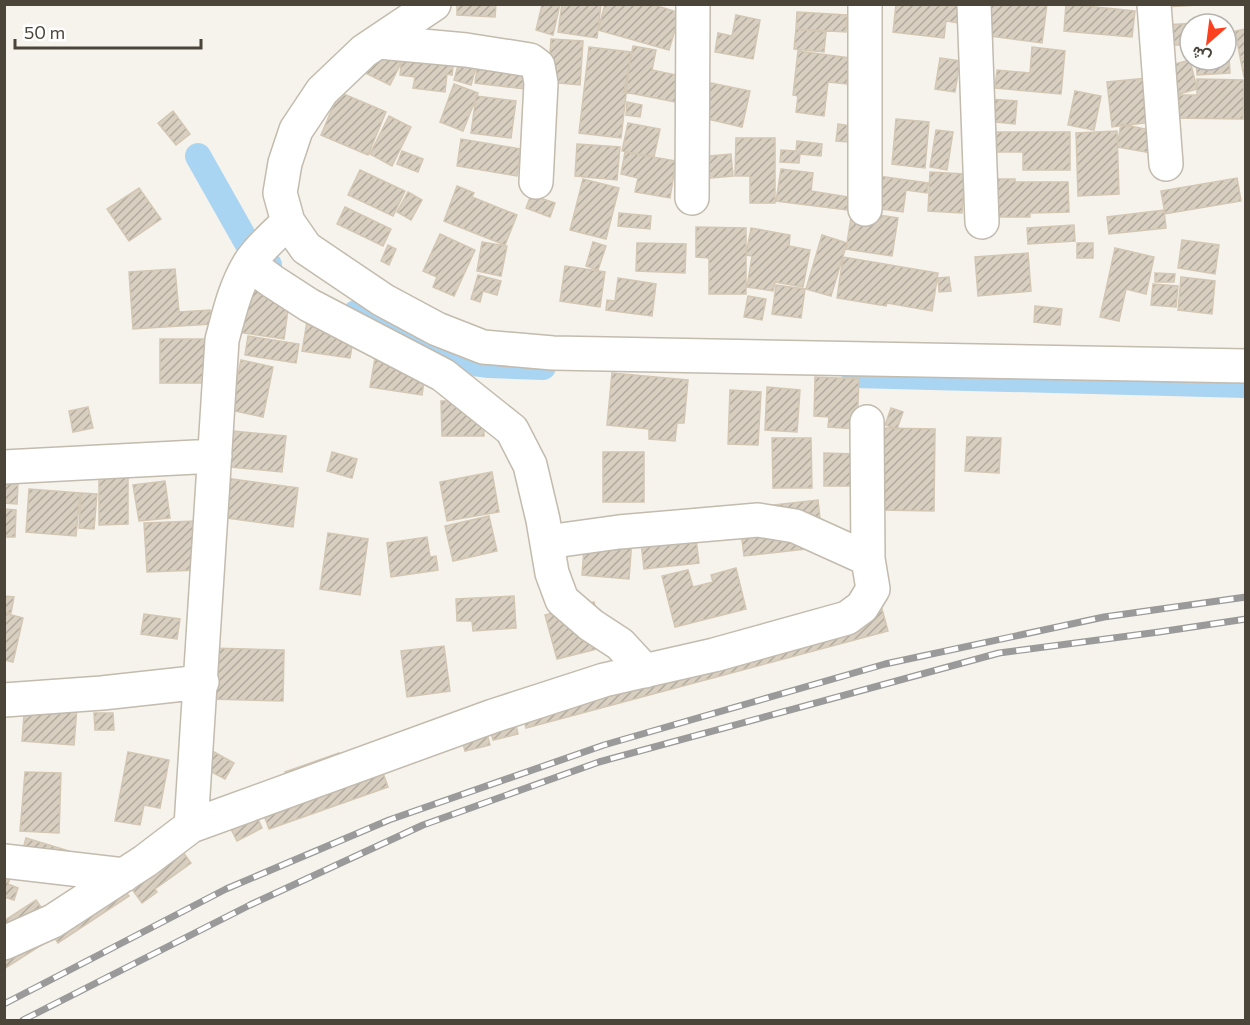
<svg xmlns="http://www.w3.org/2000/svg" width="1250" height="1025" font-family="Commissioner,Vazirmatn,sans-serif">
  <defs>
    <pattern id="building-hatch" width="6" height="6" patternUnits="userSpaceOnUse" patternTransform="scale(1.5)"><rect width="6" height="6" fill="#d8cfc1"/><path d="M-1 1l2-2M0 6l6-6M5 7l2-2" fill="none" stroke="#b1aa9e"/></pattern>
  </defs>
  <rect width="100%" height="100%" fill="#f6f3ec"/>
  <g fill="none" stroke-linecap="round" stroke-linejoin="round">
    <path stroke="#a9d4f2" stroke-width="26" d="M198 156 250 248 269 265
      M356 313 459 361 489 365 543 367
      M855 375 1246 385"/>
  </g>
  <path fill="url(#building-hatch)" stroke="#d3c7b4" stroke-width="1.5" d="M457 4H496L495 17 457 15Z
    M539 4H560L553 35 536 30 542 5Z
    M562 4H601L597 38 558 32Z
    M605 4H651L680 13 669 50 598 30Z
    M896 4 960 6 958 23 946 21 944 38 893 32Z
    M987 4H1047L1042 43 983 35Z
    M1066 4 1135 11 1132 37 1064 31Z
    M1165 4H1215L1165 7Z
    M797 12 847 15 846 32 796 29Z
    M736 15 760 20 753 59 715 52 718 33 732 36Z
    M1198 23 1190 24V44L1165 46 1164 25Z
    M796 29 826 32 824 52 794 49Z
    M1246 29V77H1244L1235 31Z
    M551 39 583 41 580 85 548 82Z
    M1226 42H1228L1230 73 1197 75 1196 60H1226Z
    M403 43 455 50 452 75 447 74 445 92 413 88 415 77 400 75Z
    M363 45 401 63 390 85 353 67Z
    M480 46 529 52 525 89 475 83Z
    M633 46 656 50 652 70 681 76 676 102 624 92Z
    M589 47 631 52 621 138 579 133Z
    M1032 47 1065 51 1061 94 995 88 997 70 1030 73Z
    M798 51 850 58 847 84 828 82 824 116 796 112 798 96 793 95Z
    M940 58 960 61 955 92 935 89Z
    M1190 60 1197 89 1179 94 1171 65Z
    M459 62 476 67 471 85 454 80Z
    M1147 78 1152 122 1112 127 1107 82Z
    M1197 79 1244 80 1243 119 1174 118 1175 95H1197Z
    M711 83 750 91 742 127 703 118Z
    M454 84 478 93 463 131 440 122Z
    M1075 91 1101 96 1094 130 1068 125Z
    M339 92 386 112 368 155 321 135Z
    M476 96 516 101 511 138 471 133Z
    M988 99 1017 101 1015 124 986 121Z
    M627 102 642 105 640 117 626 115Z
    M173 111 190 134 176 145 158 123Z
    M389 116 411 127 392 166 370 154Z
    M896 119 929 122 925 168 892 164Z
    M628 123 660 129 654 157 622 151Z
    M838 124 851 126 849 142 836 141Z
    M1121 124 1155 131 1151 153 1117 147Z
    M936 130 953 132 947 170 930 167Z
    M1117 131 1119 194 1078 196 1076 133Z
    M988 132H1070V170H1023V152H988Z
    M736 138H775V203H750V176H735Z
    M461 139 521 149 517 176 457 166Z
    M797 141 822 144 821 156 800 154 799 163 780 162 781 150 796 151Z
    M577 144 620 147 617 180 575 176Z
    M402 151 423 159 418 172 397 164Z
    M625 152 676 161 670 198 635 192 638 178 621 174Z
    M731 154 733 176 700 179 698 157Z
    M781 169 813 173 811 191 849 197 847 210 776 201Z
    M360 170 405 191 393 216 348 195Z
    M930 172 965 174 962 213 928 211Z
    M878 176 928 183 927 193 906 190 903 212 874 208Z
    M1237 178 1241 201 1165 214 1161 191Z
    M583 179 619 188 606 239 570 230Z
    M984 179H1015V182H1068L1069 212 1030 213V217H985Z
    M457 186 474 193 472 197 517 215 505 245 444 221Z
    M139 188 161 219 129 241 107 209Z
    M408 192 422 200 411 220 397 212Z
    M531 195 555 203 550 217 526 208Z
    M345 207 391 229 383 246 337 224Z
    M1164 210 1166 228 1109 234 1107 217Z
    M852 211 898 218 892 256 846 249Z
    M619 213 651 216 650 229 618 226Z
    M1074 225 1075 241 1028 244 1027 228Z
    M696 227 746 228V294H709V258L696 257Z
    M751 228 790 235 789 246 810 250 803 287 775 282 773 291 747 287 752 256 746 255Z
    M440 234 475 250 454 296 433 287 437 277 423 271Z
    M822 235 847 243 831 296 806 289Z
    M1182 240 1219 245 1215 274 1178 268Z
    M482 242 507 246 501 276 477 271Z
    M593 242 606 246 598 270 586 266Z
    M637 243 686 244 685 273 636 271Z
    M1077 243H1093V258H1077Z
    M388 245 396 249 389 265 381 261Z
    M1115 248 1154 257 1146 294 1126 289 1119 321 1100 317Z
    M1028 253 1031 291 978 296 975 257Z
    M843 257 938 273 932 311 887 303 886 306 837 298Z
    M565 266 605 272 600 307 560 301Z
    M175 269 179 312 210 310 211 324 133 329 129 272Z
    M1155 273 1175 274 1174 282H1155Z
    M478 275 501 281 497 295 483 291 480 302 471 299Z
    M949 277 951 291 939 292 938 278Z
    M1181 277 1215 281 1212 314 1178 310Z
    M618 278 656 284 652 316 606 310 607 300 615 301Z
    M1153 284 1178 286 1176 307 1151 305Z
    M776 285 805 289 801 318 772 314Z
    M236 288 290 295 284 339 230 331Z
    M748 296 766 299 762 320 744 317Z
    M1035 306 1062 309 1060 325 1034 322Z
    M308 316 356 323 350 358 302 351Z
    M248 336 299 344 296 363 245 355Z
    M160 339H207V383H160Z
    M377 346 428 354 422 395 370 387Z
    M241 360 273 367 263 417 230 410Z
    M612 373 688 380 684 423H677L675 441 649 439V429L607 425Z
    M815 377 859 379 857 429 828 427 829 417 814 416Z
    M767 387 800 390 797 432 765 430Z
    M730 390 761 392 758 445 728 444Z
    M441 401H483L484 436H442Z
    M88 407 93 428 73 432 69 411Z
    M891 408 903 412 897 429 885 425Z
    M883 428 935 429 934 511 881 510Z
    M223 430 286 436 282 472 220 466Z
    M967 437 1001 438 999 473 965 471Z
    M772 438H811L812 488H773Z
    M332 452 357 459 352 478 327 471Z
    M603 452H644V502H603Z
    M824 453 855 454V486H824Z
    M4 462 19 463 17 504 4 503Z
    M99 465H128V524L99 525Z
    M492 472 499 512 447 521 440 482Z
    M225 478 298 488 293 527 220 517Z
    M165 481 170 518 139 521 133 485Z
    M29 489 80 493 76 536 26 532Z
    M81 493 97 494 94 529 79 528Z
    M818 500 823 547 744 556 738 509Z
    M4 509 16 510 15 537H4Z
    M693 514 699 563 644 569 640 534Z
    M489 516 497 551 453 561 445 526Z
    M196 521 198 570 147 572 144 523Z
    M586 522 633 526 629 579 582 575Z
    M328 533 368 539 360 595 320 589Z
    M427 537 430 557 436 556 438 570 391 577 387 543Z
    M736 568 746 609 675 627 662 576 688 570 693 587 713 582 711 575Z
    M4 596 14 597 11 613 4 612Z
    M514 596 516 628 473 631 472 621H457L456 599Z
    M879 598 888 631 526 728 517 694Z
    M594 602 605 647 557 659 545 615Z
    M4 613 23 618 13 662 4 660Z
    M144 614 180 619 177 639 141 634Z
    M444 646 450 691 407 697 401 651Z
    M210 648 284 650 283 701 209 699Z
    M26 688 77 707 74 745 22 741Z
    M511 703 518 734 493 740 485 709Z
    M480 708 490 745 465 751 455 715Z
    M94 713H113L114 730H95Z
    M207 748 234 763 225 779 198 765Z
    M128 752 169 760 160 808 144 805 140 825 115 821Z
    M339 753 344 764 376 753 388 787 269 829 254 788 287 776 285 772Z
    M25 772 61 773 59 833 20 831Z
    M251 804 262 828 237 841 225 817Z
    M169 833 191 863 155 889 157 892 142 903 118 870Z
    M26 838 69 851 61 878 18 867Z
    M4 848 18 852 8 884 18 888 14 900 4 897Z
    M109 866 129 896 58 943 54 937 4 969V921L36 900 43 910Z"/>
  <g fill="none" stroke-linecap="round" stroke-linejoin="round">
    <g stroke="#c2bbae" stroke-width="36">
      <path id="minor" d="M434 4 364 51 322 91 296 130 285 163 280 193 288 222 306 248 383 300 437 329 483 347 553 353 1246 366
        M865 4V209
        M974 4 982 222
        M1154 4 1166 164
        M379 42 466 50 530 60 538 66 541 83 536 182
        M692 198 693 4
        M249 264 272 281 309 305 443 375 512 430 530 465 543 520 552 573 562 600 591 625 620 644 645 671
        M4 467 215 456
        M547 542 619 532 758 520 795 526 868 559
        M4 700 102 693 202 682
        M191 826 493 716 604 680 714 655 847 618 862 607 873 589 868 559 867 422
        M4 861 124 875
        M4 943 53 921 145 861 191 826 222 340C229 314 235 287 249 264 259 248 275 235 288 222"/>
    </g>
    <use href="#minor" stroke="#fff" stroke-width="33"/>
    <g stroke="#9a9a9a" stroke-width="7">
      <path id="rail" d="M4 1004 226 889 389 820 604 745 885 664 1104 617 1246 597
        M23 1020 250 905 423 825 599 762 999 653 1159 632 1246 619"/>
    </g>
    <use href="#rail" stroke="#fff" stroke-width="4.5" stroke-dasharray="14" stroke-linecap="butt"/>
  </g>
  <rect width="1250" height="1025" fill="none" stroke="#4b4439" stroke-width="12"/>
  <g transform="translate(1208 42) rotate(208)"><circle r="28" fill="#ffffff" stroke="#b7b4b0" stroke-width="1.5"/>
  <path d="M0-4.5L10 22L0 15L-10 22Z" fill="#fc3f1d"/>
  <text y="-9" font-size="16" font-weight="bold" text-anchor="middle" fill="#4b4439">ش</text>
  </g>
  <path d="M15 39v9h186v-9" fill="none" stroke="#4b4439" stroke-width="3"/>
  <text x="24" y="39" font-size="18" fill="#4b4439" stroke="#ffffff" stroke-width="4.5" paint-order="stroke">50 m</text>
</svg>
